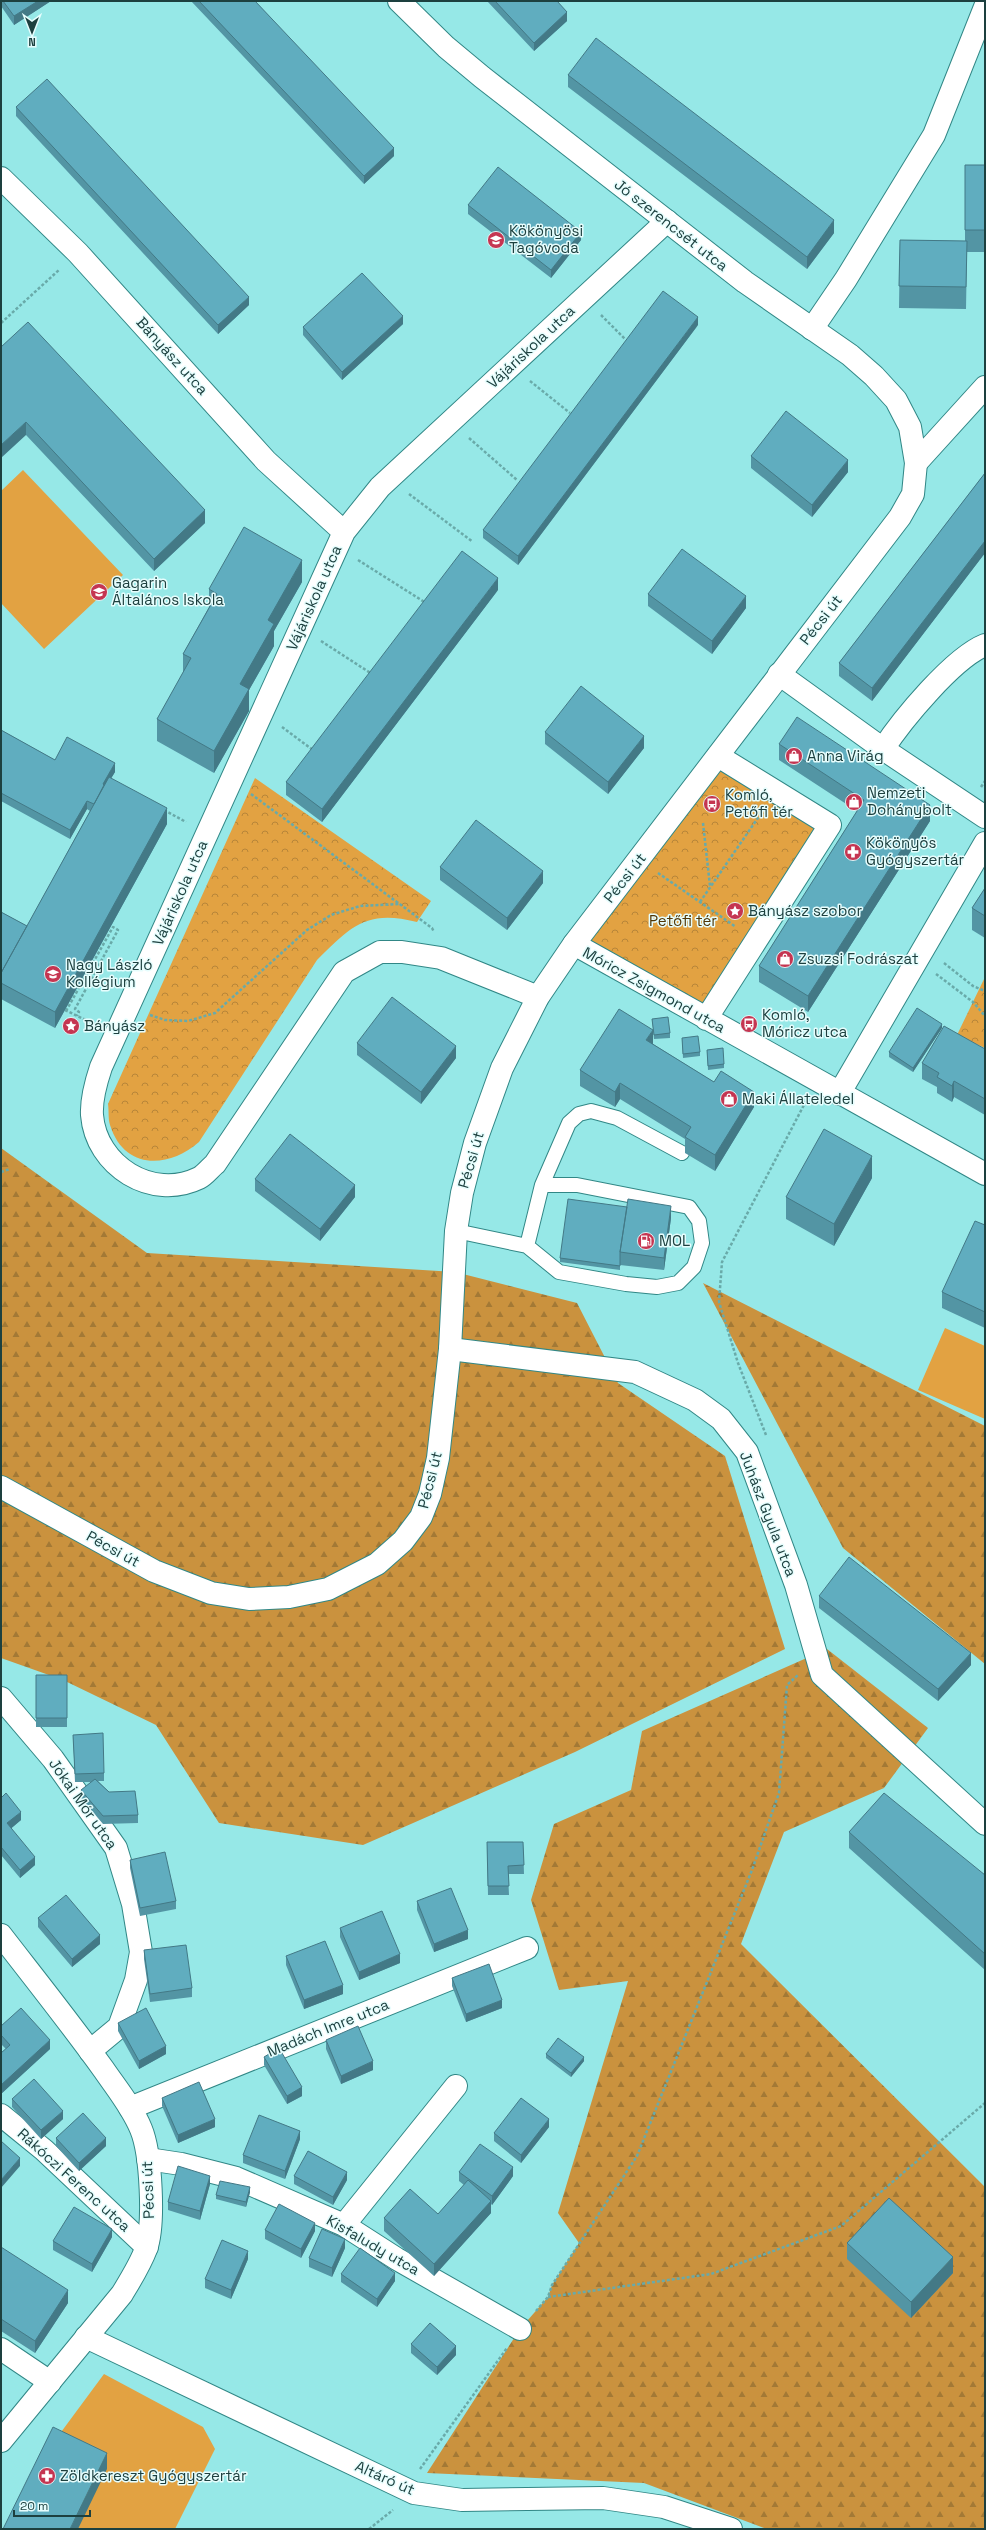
<svg xmlns="http://www.w3.org/2000/svg" width="986" height="2530" font-family="'Space Grotesk',sans-serif">
  <defs>
    <pattern id="forest-firs" width="22" height="20" patternUnits="userSpaceOnUse"><rect width="22" height="20" fill="#ca923e"/><path d="M5 1l3.5 6h-7zM16 11l3.5 6h-7z" fill="#a37935"/></pattern>
    <pattern id="park-crowns" width="20" height="18" patternUnits="userSpaceOnUse"><rect width="20" height="18" fill="#e2a242"/><path d="M2 6a3 3 0 1 1 6 0M12 15a3 3 0 1 1 6 0" fill="none" stroke="#b78539"/></pattern>
  </defs>
  <rect width="100%" height="100%" fill="#96e8e7"/>
  <path fill="#e2a242" d="M23 470 123 575 44 649 1 603V491Z
    M945 1328 985 1346V1419L918 1390Z
    M104 2374 203 2427 215 2449 175 2529H77L53 2443Z"/>
  <path fill="url(#forest-firs)" d="M1 1148 147 1253 455 1272 577 1303 618 1383 725 1456 785 1649 575 1752 363 1845 219 1823 156 1725 63 1680 1 1658Z
    M703 1283 985 1426V1664L843 1548Z
    M827 1649 928 1728 884 1788 784 1832 741 1944 985 2187V2529H767L644 2483 427 2473 520 2329 548 2297 552 2285 579 2243 558 2213 628 1981 559 1990 531 1900 554 1824 631 1790 642 1731Z"/>
  <path fill="url(#park-crowns)" d="M718 756 830 825 706 1019 574 944Z
    M255 778 431 901 417 922C367 909 351 926 317 960L199 1142C168 1169 124 1170 110 1125 108 1119 109 1110 108 1104Z
    M985 977V1048L957 1035Z"/>
  <g fill="none" stroke-linecap="round" stroke-linejoin="round">
    <g stroke="#318786" stroke-width="16">
      <path id="lane" d="M542 1185 569 1123 579 1114 591 1111 617 1118 682 1153
        M456 1231 527 1246 559 1272 626 1284 657 1287 678 1283 694 1267 702 1243 699 1221 689 1207 577 1185H542L527 1246"/>
    </g>
    <g stroke="#318786" stroke-width="24">
      <path id="street" d="M1 178 78 253 266 461 344 532
        M812 329 846 279 934 135 985 7
        M916 463 985 387
        M779 674 883 749 985 817
        M883 749C902 720 953 658 985 645
        M574 944 985 1174
        M538 997 441 958 402 952H380L344 972 215 1164C210 1168 205 1175 199 1178 152 1201 96 1166 92 1115 91 1099 96 1082 101 1067L344 532 380 487 667 221
        M706 1019 830 825 718 756
        M839 1094 985 843
        M450 1349 635 1372 695 1400 721 1419 747 1452 796 1585 822 1675 985 1824
        M1 1698 53 1759 116 1848 133 1904 141 1952 136 1980 119 2027 90 2051
        M130 2108 527 1948
        M1 2115 44 2150 147 2247
        M148 2159 181 2164 236 2178 344 2225 397 2259 520 2329
        M344 2225 456 2086
        M86 2337 414 2493 462 2500 603 2498 664 2507 731 2529
        M1 2349 50 2382"/>
    </g>
    <g stroke="#318786" stroke-width="24">
      <path id="secondary" d="M1 1487 154 1571 211 1593 249 1599 289 1597 328 1589 377 1564 403 1541 421 1517 430 1494 438 1458 450 1349 456 1231 462 1193 475 1143 502 1068 538 997 574 944 900 517 913 494 916 463 910 427 896 400 874 376 850 355 745 282 482 77 446 47 399 1
        M1 1935C35 1979 71 2024 104 2070 117 2089 132 2107 141 2129 151 2153 155 2224 146 2249 140 2265 131 2279 122 2294L1 2441"/>
    </g>
    <path stroke="#69aaa9" stroke-width="2.5" stroke-dasharray="3 2" stroke-linecap="butt" d="M601 315 625 339
      M1 323 60 269
      M530 381 570 413
      M469 438 517 480
      M409 494 473 542
      M358 560 426 603
      M321 641 372 674
      M282 727 313 750
      M981 787 985 781
      M251 794 432 928 434 932
      M164 810 186 822
      M703 823 710 886
      M658 873 736 927
      M700 902 762 812
      M944 963 973 986 985 991
      M936 974 973 1002 985 1016
      M65 1010 94 1024
      M66 1011 113 927 118 930 75 1009 79 1012 77 1016
      M150 1015 165 1020 188 1021 215 1013 307 930 331 915 360 906 400 904
      M1 1172 10 1169
      M766 1435 738 1363 719 1302 722 1262 806 1101
      M548 2297 711 2274 841 2226 985 2103
      M536 2311 548 2297 552 2285 637 2156 752 1870 779 1793 787 1685 798 1675
      M420 2469 507 2348
      M369 2529 393 2510"/>
    <use href="#lane" stroke="#fff" stroke-width="14"/>
    <use href="#street" stroke="#fff" stroke-width="22"/>
    <use href="#secondary" stroke="#fff" stroke-width="22"/>
  </g>
  <path fill="#5395a4" d="M1 1H51L14 25 1 6Z
    M191 1H255L394 156 364 184Z
    M487 1H557L567 21 534 51Z
    M568 75 834 233 807 269 568 87Z
    M16 107 249 305 218 334 16 116Z
    M965 165H985V252H967L966 309 899 308 900 240 965 241Z
    M468 205 581 240 551 278 468 214Z
    M403 324 342 380 303 335V327Z
    M698 325 518 565 483 538V530Z
    M1 347 205 523 154 571 26 435Z
    M751 456 848 472 812 517 751 468Z
    M985 473V553L872 701 839 676V663Z
    M302 582 274 631V646L249 690V711L214 773 157 741V719L183 673V654L209 607V589Z
    M498 590 322 822 286 795V782Z
    M648 594 746 608 712 654 648 606Z
    M1 730 55 760 115 772 111 778 167 824 55 1028 1 999V912L27 926 90 811 87 809 70 839 1 801Z
    M545 732 644 748 608 794 545 744Z
    M779 744 930 821 808 1012 759 982V966L857 811 779 760Z
    M440 867 543 883 507 930 440 880Z
    M985 888V938L972 930V908Z
    M652 1019 670 1033V1038L654 1039Z
    M942 1028 913 1072 889 1057V1052Z
    M682 1038 700 1052V1056L683 1058Z
    M357 1043 456 1058 421 1104 357 1055Z
    M653 1044 754 1107 715 1171 685 1153V1139L620 1099 615 1107 580 1086V1070Z
    M985 1049V1115L954 1097 952 1102 937 1093V1087L922 1079V1063Z
    M707 1050 724 1064V1068L708 1070Z
    M872 1178 834 1246 786 1219V1197Z
    M255 1179 355 1197 320 1241 255 1191Z
    M671 1218 664 1270 620 1265V1270L560 1262V1258Z
    M985 1225V1328L942 1308V1292Z
    M819 1596 971 1665 938 1701 819 1608Z
    M36 1675H67V1727H36Z
    M73 1735 104 1773V1781H98L109 1792 138 1815V1823L103 1824 81 1798V1790L92 1782H75Z
    M1 1798 21 1820 11 1828 35 1865 20 1878 1 1855Z
    M849 1832 985 1875V1970L849 1848Z
    M487 1842H523L524 1874H508L509 1895H488Z
    M130 1860 176 1901V1909L140 1916 130 1868Z
    M417 1901 468 1939 434 1952 417 1910Z
    M38 1918 100 1944 72 1967 38 1927Z
    M340 1928 400 1963 359 1980 340 1937Z
    M144 1950 192 1988V1997L150 2002 144 1959Z
    M286 1956 343 1994 304 2009 286 1965Z
    M452 1978 502 2008 466 2022 452 1986Z
    M118 2023 166 2054 139 2069 118 2031Z
    M1 2026 50 2049 1 2094V2053L6 2049 1 2044Z
    M326 2040 373 2070 341 2084 326 2049Z
    M546 2054 584 2061 571 2077 546 2058Z
    M264 2057 302 2096 287 2104 264 2065Z
    M162 2098 215 2127 178 2143 162 2106Z
    M12 2099 63 2119 41 2139 12 2107Z
    M549 2127 521 2163 494 2141V2133Z
    M56 2138 106 2146 79 2171 56 2146Z
    M300 2139 285 2179 243 2163V2155Z
    M459 2172 513 2176 492 2205 491 2204V2213L434 2276 384 2231V2218L438 2214 464 2185 459 2181Z
    M294 2176 347 2180 333 2205 294 2184Z
    M210 2184 200 2220 168 2210V2202Z
    M250 2192 246 2207 216 2199V2195Z
    M265 2230 315 2231 301 2258 265 2239Z
    M112 2237 92 2272 53 2250V2241Z
    M847 2243 953 2273 911 2318 847 2259Z
    M1 2247 68 2303 35 2353 1 2331Z
    M345 2248 332 2277 309 2267V2258Z
    M248 2259 231 2299 205 2288V2279Z
    M341 2274 395 2281 377 2307 341 2282Z
    M411 2344 456 2355 437 2375 411 2353Z"/>
  <path fill="#437986" d="M38 1H51L14 25V16Z
    M567 12V21L534 51V43Z
    M394 148V156L364 184V176Z
    M834 220V233L807 269V257Z
    M581 232V240L551 278V270Z
    M249 297V305L218 334V325Z
    M403 316V324L342 380V372Z
    M698 317V325L518 565V556Z
    M26 422V435L1 458V445Z
    M848 460V472L812 517V505Z
    M205 510V523L154 571V559Z
    M985 541V553L872 701V688Z
    M302 560V582L274 631V646L249 690V711L214 773V751L240 684 268 620Z
    M498 578V590L322 822V809Z
    M746 596V608L712 654V641Z
    M644 736V748L608 794V782Z
    M115 763V772L106 787 103 784Z
    M87 801V809L70 839V830Z
    M930 805V821L808 1012V996Z
    M167 808V824L55 1028V1012Z
    M543 871V883L507 930V918Z
    M942 1024V1028L913 1072V1068Z
    M653 1030V1046L646 1040Z
    M456 1046V1058L421 1104V1092Z
    M954 1081V1097L952 1102V1086Z
    M620 1083V1099L615 1107V1092Z
    M754 1092V1107L715 1171V1155Z
    M872 1156V1178L834 1246V1224Z
    M355 1185V1197L320 1241V1229Z
    M671 1206V1218L664 1270V1258Z
    M971 1653V1665L938 1701V1689Z
    M21 1812V1820L7 1832V1823Z
    M35 1857V1865L20 1878V1870Z
    M468 1930V1939L434 1952V1944Z
    M100 1935V1944L72 1967V1959Z
    M400 1954V1963L359 1980V1972Z
    M343 1985V1994L304 2009V2000Z
    M502 2000V2008L466 2022V2014Z
    M50 2040V2049L1 2094V2085Z
    M166 2046V2054L139 2069V2061Z
    M584 2057V2061L571 2077V2073Z
    M373 2061V2070L341 2084V2076Z
    M302 2087V2096L287 2104V2096Z
    M63 2111V2119L41 2139V2130Z
    M215 2119V2127L178 2143V2135Z
    M549 2119V2127L521 2163V2155Z
    M300 2131V2139L285 2179V2171Z
    M106 2138V2146L79 2171V2163Z
    M20 2158V2166L1 2188V2180Z
    M513 2167V2176L492 2205V2196Z
    M347 2172V2180L333 2205V2197Z
    M210 2176V2184L200 2220V2211Z
    M250 2187V2192L246 2207V2202Z
    M491 2201V2213L434 2276V2264Z
    M315 2223V2231L301 2258V2249Z
    M112 2229V2237L92 2272V2264Z
    M345 2239V2248L332 2277V2268Z
    M248 2251V2259L231 2299V2290Z
    M953 2257V2273L911 2318V2302Z
    M395 2273V2281L377 2307V2299Z
    M68 2290V2303L35 2353V2341Z
    M456 2346V2355L437 2375V2367Z
    M107 2453V2469L78 2529H70Z"/>
  <path fill="#60adbf" stroke="#437986" d="M3 1H38L14 16Z
    M199 1H255L394 148 364 176Z
    M495 1H557L567 12 534 43Z
    M596 38 834 220 807 257 568 75Z
    M47 79 249 297 218 325 16 107Z
    M965 165H985V230H965Z
    M498 167 581 232 551 270 468 205Z
    M900 240 967 241 966 287 899 286Z
    M362 273 403 316 342 372 303 327Z
    M663 291 698 317 518 556 483 530Z
    M28 322 205 510 154 559 26 422 1 445V347Z
    M786 411 848 460 812 505 751 456Z
    M985 473V541L872 688 839 663Z
    M244 527 302 560 268 620 274 624 240 684 249 689 214 751 157 719 191 658 183 654 217 594 209 589Z
    M682 549 746 596 712 641 648 594Z
    M462 551 498 578 322 809 286 782Z
    M581 686 644 736 608 782 545 732Z
    M797 717 930 805 808 996 759 966 864 800 779 744Z
    M1 730 55 760 67 737 115 763 103 784 104 785 94 804 87 801 70 830 1 793Z
    M109 777 167 808 55 1012 1 983V973Z
    M476 820 543 871 507 918 440 867Z
    M985 888V916L972 908Z
    M1 912 27 926 1 973Z
    M392 997 456 1046 421 1092 357 1043Z
    M917 1008 942 1024 913 1068 889 1052Z
    M619 1009 653 1030 646 1040 714 1082 721 1071 754 1092 715 1155 685 1137 691 1127 620 1083 615 1092 580 1070Z
    M668 1017 670 1033 654 1035 652 1019Z
    M944 1026 985 1049V1099L954 1081 952 1086 937 1077 939 1073 922 1063Z
    M698 1036 700 1052 683 1054 682 1038Z
    M723 1048 724 1064 708 1066 707 1050Z
    M824 1129 872 1156 834 1224 786 1197Z
    M290 1134 355 1185 320 1229 255 1179Z
    M568 1199 627 1207 620 1252V1266L560 1258Z
    M628 1199 671 1206 664 1258 620 1252Z
    M975 1221 985 1225V1312L942 1292Z
    M849 1557 971 1653 938 1689 819 1596Z
    M36 1675H67V1718H36Z
    M103 1733 104 1773 75 1774 73 1735Z
    M95 1779 109 1792 135 1791 138 1815 103 1816 81 1790Z
    M6 1793 21 1812 7 1823 35 1857 20 1870 1 1847V1798Z
    M884 1793 985 1875V1954L849 1832Z
    M487 1842H523L524 1865 508 1866 509 1886H488Z
    M165 1852 176 1901 140 1908 130 1860Z
    M451 1888 468 1930 434 1944 417 1901Z
    M66 1895 100 1935 72 1959 38 1918Z
    M382 1911 400 1954 359 1972 340 1928Z
    M325 1941 343 1985 304 2000 286 1956Z
    M186 1945 192 1988 150 1994 144 1950Z
    M489 1964 502 2000 466 2014 452 1978Z
    M21 2008 50 2040 1 2085V2053L10 2045 1 2035V2026Z
    M146 2008 166 2046 139 2061 118 2023Z
    M358 2026 373 2061 341 2076 326 2040Z
    M558 2038 584 2057 571 2073 546 2054Z
    M279 2048 302 2087 287 2096 264 2057Z
    M34 2079 63 2111 41 2130 12 2099Z
    M199 2082 215 2119 178 2135 162 2098Z
    M521 2098 549 2119 521 2155 494 2133Z
    M83 2113 106 2138 79 2163 56 2138Z
    M259 2115 300 2131 285 2171 243 2155Z
    M1 2141 20 2158 1 2180Z
    M480 2144 513 2167 492 2196 459 2172Z
    M308 2151 347 2172 333 2197 294 2176Z
    M178 2166 210 2176 200 2211 168 2202Z
    M468 2180 491 2201 434 2264 384 2218 410 2189 438 2214Z
    M220 2181 250 2187 246 2202 216 2195Z
    M889 2198 953 2257 911 2302 847 2243Z
    M279 2204 315 2223 301 2249 265 2230Z
    M74 2207 112 2229 92 2264 53 2241Z
    M322 2229 345 2239 332 2268 309 2258Z
    M222 2240 248 2251 231 2290 205 2279Z
    M1 2247 68 2290 35 2341 1 2319Z
    M360 2248 395 2273 377 2299 341 2274Z
    M430 2323 456 2346 437 2367 411 2344Z
    M53 2427 107 2453 70 2529H3Z"/>
  <defs>
    <g id="school-disc" transform="scale(0.9)"><circle r="9.5" fill="#c53551" stroke="#e6fdfd"/><path d="M0-5L7-2L0 1L-7-2ZM-4 1L0 2.5L4 1V4Q0 6-4 4Z" fill="#fff"/></g>
    <g id="shop-disc" transform="scale(0.9)"><circle r="9.5" fill="#c53551" stroke="#e6fdfd"/><path d="M-5-2.5h2.3a2.7 3.5 0 0 1 5.4 0H5L5.5 6h-11ZM-1.5-2.5h3a1.5 2.3 0 0 0-3 0Z" fill="#fff"/></g>
    <g id="bus-disc" transform="scale(0.9)"><circle r="9.5" fill="#c53551" stroke="#e6fdfd"/><path d="M-5-6H5V4H4V6H2V4H-2V6H-4V4H-5ZM-3.5-4V0h7V-4ZM-3.5 1.2v1.5H-2V1.2ZM2 1.2v1.5H3.5V1.2Z" fill="#fff"/></g>
    <g id="pharmacy-disc" transform="scale(0.9)"><circle r="9.5" fill="#c53551" stroke="#e6fdfd"/><path d="M-2-6h4v4h4v4h-4v4h-4v-4h-4v-4h4Z" fill="#fff"/></g>
    <g id="sight-disc" transform="scale(0.9)"><circle r="9.5" fill="#c53551" stroke="#e6fdfd"/><path d="M0-6L1.8-2.2L6-1.7L2.9 1.2L3.7 5.4L0 3.3L-3.7 5.4L-2.9 1.2L-6-1.7L-1.8-2.2Z" fill="#fff"/></g>
    <g id="fuel-disc" transform="scale(0.9)"><circle r="9.5" fill="#c53551" stroke="#e6fdfd"/><path d="M-5.5-6h7V0h2V4h1.3V-2.5L3-4.5l.8-.8L6-3V5H2.5V1h-1V6h-7ZM-4.2-4.7v3.2H.2V-4.7Z" fill="#fff"/></g>
  </defs>
  <g fill-rule="evenodd">
    <use href="#school-disc" x="496" y="240"/>
    <use href="#school-disc" x="99" y="592"/>
    <use href="#shop-disc" x="794" y="756"/>
    <use href="#shop-disc" x="854" y="802"/>
    <use href="#bus-disc" x="712" y="804"/>
    <use href="#pharmacy-disc" x="853" y="852"/>
    <use href="#sight-disc" x="735" y="911"/>
    <use href="#shop-disc" x="785" y="959"/>
    <use href="#school-disc" x="53" y="974"/>
    <use href="#bus-disc" x="749" y="1024"/>
    <use href="#sight-disc" x="71" y="1026"/>
    <use href="#shop-disc" x="729" y="1099"/>
    <use href="#fuel-disc" x="646" y="1241"/>
    <use href="#pharmacy-disc" x="47" y="2476"/>
  </g>
  <g text-anchor="middle" stroke-width="3" stroke-linejoin="round" paint-order="stroke">
    <g font-size="15" fill="#1d403f" stroke="#e6fdfd">
      <text transform="translate(671 225) rotate(38)" y="5">Jó szerencsét utca</text>
      <text transform="translate(531 347) rotate(-43)" y="5">Vájáriskola utca</text>
      <text transform="translate(172 356) rotate(48)" y="5">Bányász utca</text>
      <text transform="translate(314 598) rotate(-66)" y="5">Vájáriskola utca</text>
      <text transform="translate(821 620) rotate(-52)" y="5">Pécsi út</text>
      <text transform="translate(625 878) rotate(-52)" y="5">Pécsi út</text>
      <text transform="translate(180 893) rotate(-66)" y="5">Vájáriskola utca</text>
      <text transform="translate(654 990) rotate(29)" y="5">Móricz Zsigmond utca</text>
      <text transform="translate(471 1160) rotate(-74)" y="5">Pécsi út</text>
      <text transform="translate(430 1480) rotate(-76)" y="5">Pécsi út</text>
      <text transform="translate(768 1514) rotate(69)" y="5">Juhász Gyula utca</text>
      <text transform="translate(113 1549) rotate(29)" y="5">Pécsi út</text>
      <text transform="translate(83 1804) rotate(55)" y="5">Jókai Mór utca</text>
      <text transform="translate(328 2028) rotate(-22)" y="5">Madách Imre utca</text>
      <text transform="translate(74 2180) rotate(42)" y="5">Rákóczi Ferenc utca</text>
      <text transform="translate(148 2190) rotate(-92)" y="5">Pécsi út</text>
      <text transform="translate(373 2245) rotate(30)" y="5">Kisfaludy utca</text>
      <text transform="translate(385 2478) rotate(24)" y="5">Altáró út</text>
    </g>
    <g font-size="15" fill="#1d403f" stroke="#e6fdfd" text-anchor="start">
      <text x="509" y="236">Kökönyösi<tspan x="509" dy="17">Tagóvoda</tspan></text>
      <text x="112" y="588">Gagarin<tspan x="112" dy="17">Általános Iskola</tspan></text>
      <text x="807" y="761">Anna Virág</text>
      <text x="867" y="798">Nemzeti<tspan x="867" dy="17">Dohánybolt</tspan></text>
      <text x="725" y="800">Komló,<tspan x="725" dy="17">Petőfi tér</tspan></text>
      <text x="866" y="848">Kökönyös<tspan x="866" dy="17">Gyógyszertár</tspan></text>
      <text x="748" y="916">Bányász szobor</text>
      <text x="798" y="964">Zsuzsi Fodrászat</text>
      <text x="66" y="970">Nagy László<tspan x="66" dy="17">Kollégium</tspan></text>
      <text x="762" y="1020">Komló,<tspan x="762" dy="17">Móricz utca</tspan></text>
      <text x="84" y="1031">Bányász</text>
      <text x="742" y="1104">Maki Állateledel</text>
      <text x="659" y="1246">MOL</text>
      <text x="60" y="2481">Zöldkereszt Gyógyszertár</text>
    </g>
    <g font-size="15" fill="#523605" stroke="#e6fdfd">
      <text x="683" y="926">Petőfi tér</text>
    </g>
  </g>
  <rect width="986" height="2530" fill="none" stroke="#1d403f" stroke-width="4"/>
  <g transform="translate(32 32) rotate(180)" stroke="#e6fdfd" stroke-width="3" paint-order="stroke">
  <path d="M0-3L7 15L0 10L-7 15Z" fill="#1d403f"/>
  <text y="-6" font-size="11" font-weight="bold" text-anchor="middle" fill="#1d403f">N</text>
  </g>
  <path d="M14 2510v6h76v-6" fill="none" stroke="#1d403f" stroke-width="2"/>
  <text x="20" y="2510" font-size="12" fill="#1d403f" stroke="#e6fdfd" stroke-width="3" paint-order="stroke">20 m</text>
</svg>
